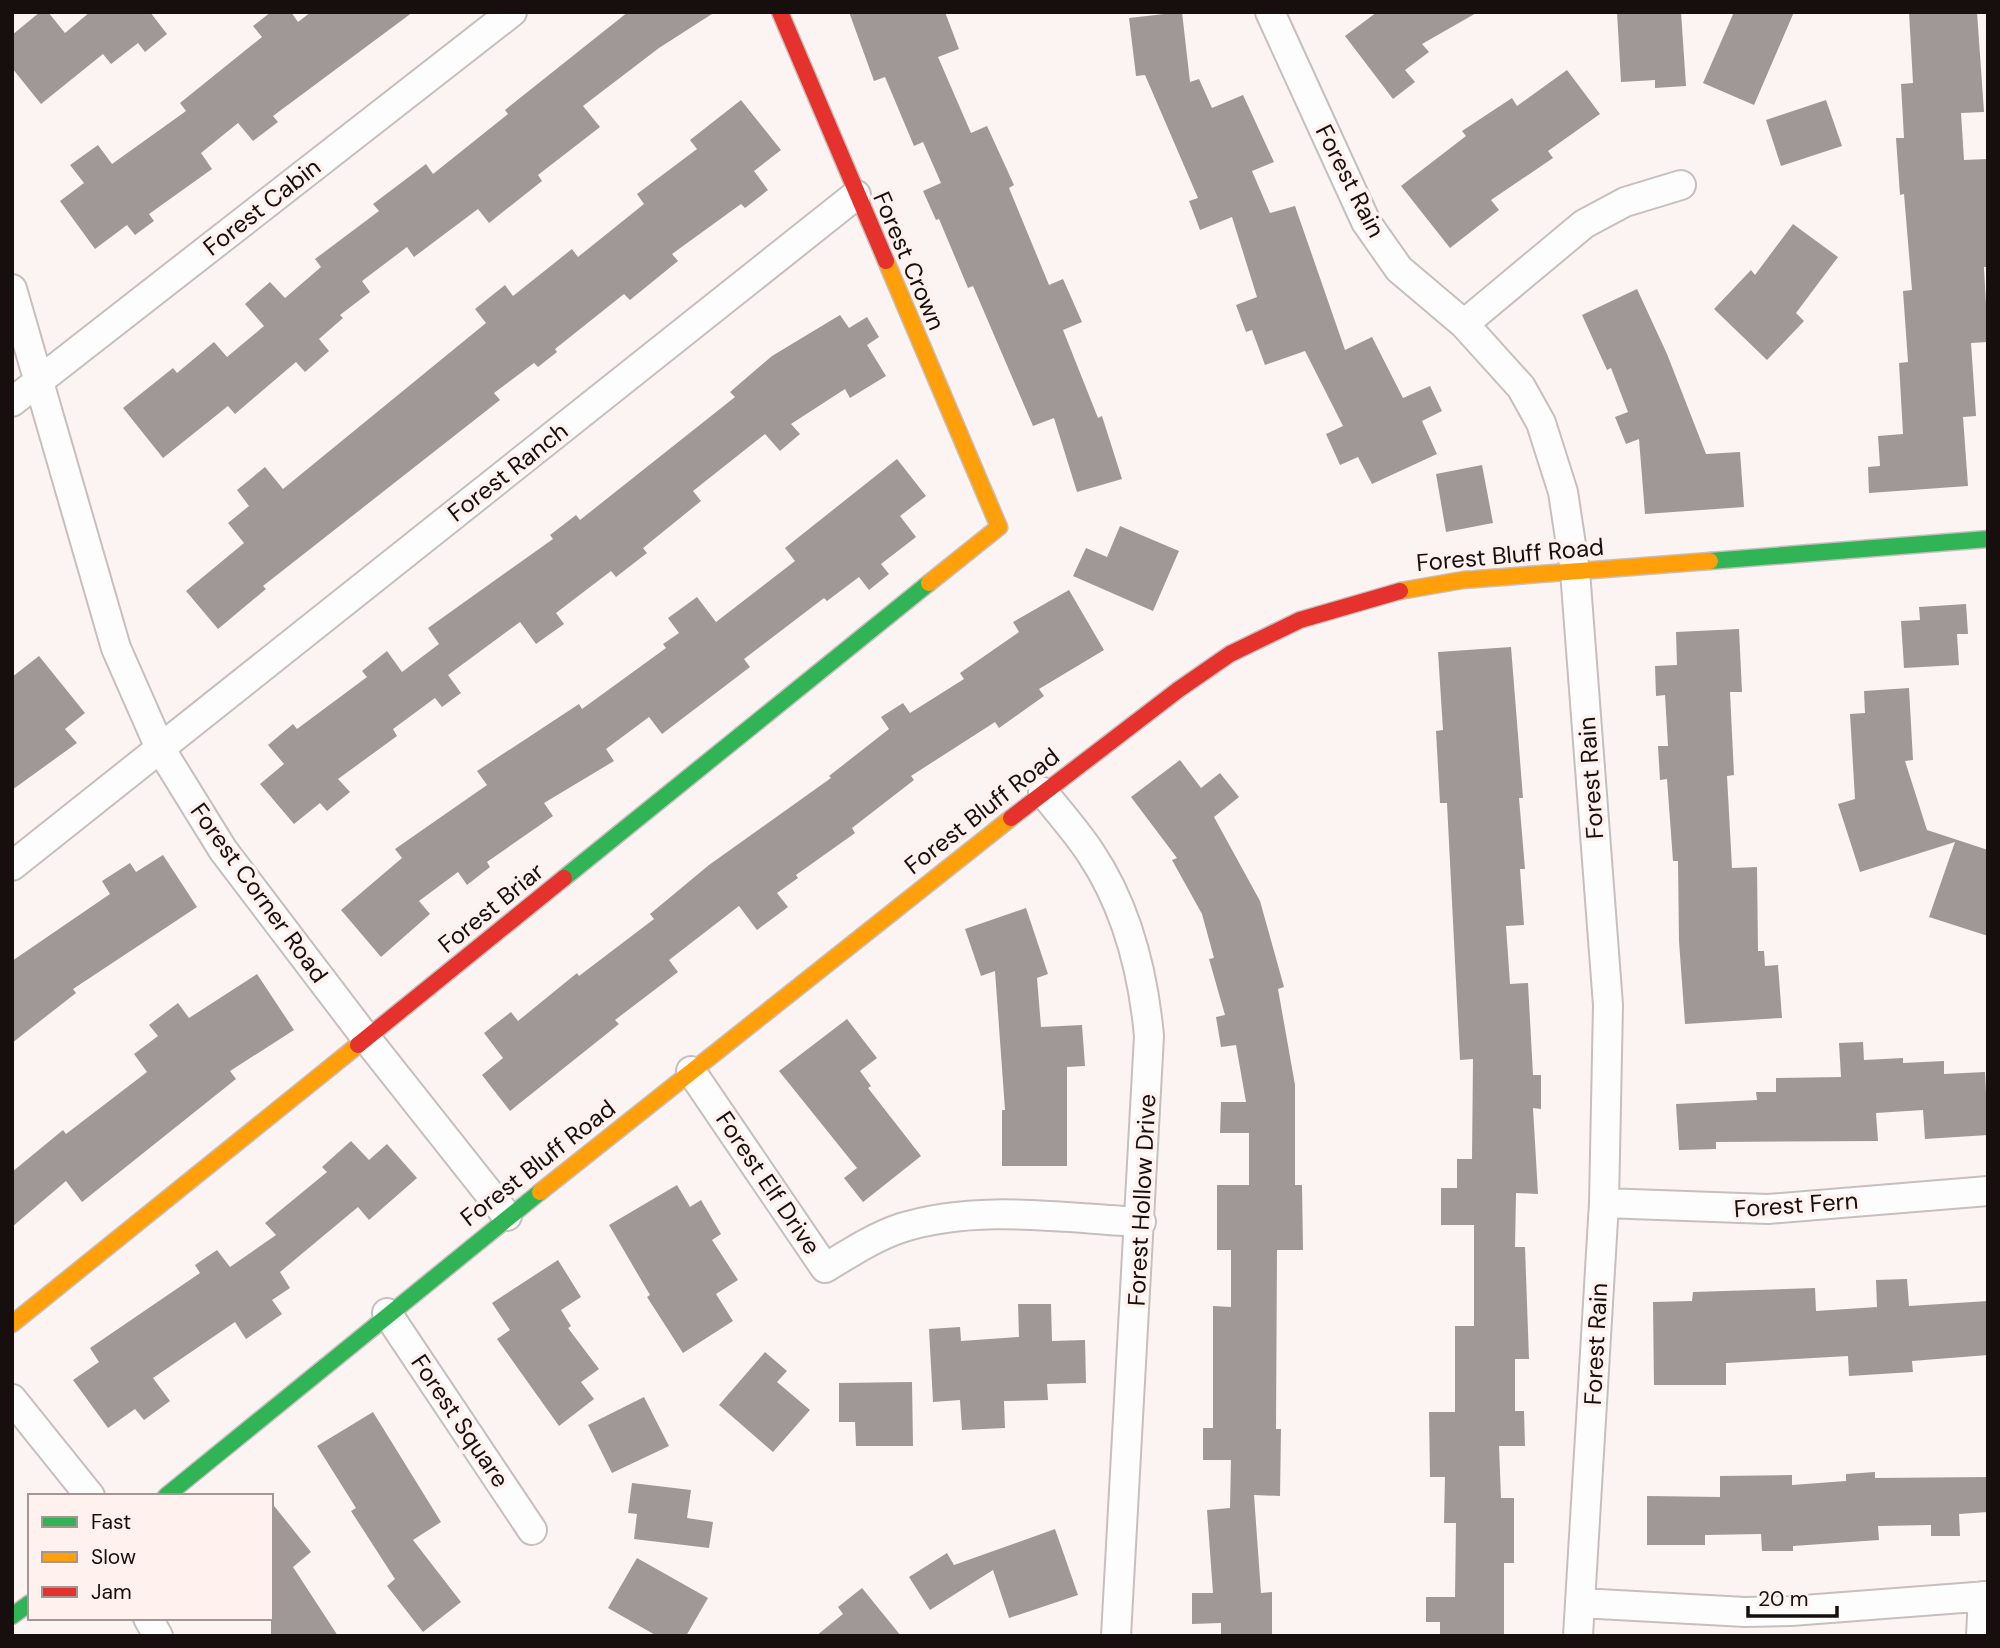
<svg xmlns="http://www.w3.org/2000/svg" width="2000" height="1648" font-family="'DM Sans',sans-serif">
  <rect width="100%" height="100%" fill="#fbf4f2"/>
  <path fill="#9f9896" d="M40 12H48L65 33 90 12H150L167 34 145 52 138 43 111 64 103 54 41 104 12 68V35Z
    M271 12H291L298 22 311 12H413L273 116 278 122 253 141 238 123 201 153 212 169 149 214 154 221 135 235 127 225 95 249 60 201 84 183 70 165 98 145 112 164 186 111 180 103 262 37 253 26Z
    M628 12H715L659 48 583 106 600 127 538 175 542 181 489 223 478 209 414 257 407 247 362 281 370 292 340 315 343 318 319 339 329 351 305 372 296 362 235 414 228 406 163 458 123 408 173 368 177 373 214 342 227 357 264 326 245 304 270 282 285 298 321 267 315 259 379 211 373 204 426 164 433 174 508 114 505 110Z
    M849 12H945L959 49 938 57 971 133 987 126 1014 185 1009 188 1049 285 1063 279 1082 322 1063 330 1098 418 1102 416 1122 479 1077 492 1054 418 1033 426 973 286 968 288 939 219 936 220 923 191 941 183 923 142 914 146 885 77 874 81Z
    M1182 12 1190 82 1199 79 1212 108 1243 95 1274 162 1252 171 1270 213 1295 206 1345 350 1372 337 1403 398 1430 386 1442 411 1422 421 1437 454 1372 484 1358 457 1340 465 1326 434 1343 426 1305 351 1265 365 1252 330 1246 332 1236 305 1257 297 1232 217 1200 230 1189 201 1198 198 1145 75 1136 76 1129 18Z
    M1377 12H1478L1422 44 1429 52 1405 70 1415 82 1393 99 1345 36Z
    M1617 12H1681L1686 86 1655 88V80L1621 82Z
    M1734 12H1794L1754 105 1703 83Z
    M1909 12H1977L1984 112 1961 113 1964 160 1988 159V267H1984L1988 342 1971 343 1976 416 1963 417 1968 486 1869 493 1868 467 1880 466 1878 436 1903 434 1899 363 1908 362 1903 291 1912 290 1904 194 1900 195 1896 138H1904L1901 84 1913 83Z
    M1567 70 1600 114 1548 151 1553 158 1491 200 1499 210 1450 248 1401 186 1466 136 1462 131 1512 98 1517 106Z
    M741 100 781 150 754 171 768 190 745 208 741 204 672 254 678 261 630 300 624 294 555 349 557 352 538 367 534 363 494 393 500 400 263 586 266 589 218 629 186 591 244 543 228 523 249 506 237 490 265 467 283 489 486 323 475 309 505 285 513 296 572 249 578 257 644 204 637 194 697 149 690 140Z
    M1826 100 1842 146 1781 166 1766 120Z
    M1793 224 1838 257 1796 313 1804 321 1767 360 1714 309 1751 270 1755 275Z
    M1637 289 1667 354 1706 454 1740 452 1744 507 1645 514 1639 439 1626 444 1615 417 1628 412 1611 368 1607 370 1582 315Z
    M840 315 849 328 867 317 879 337 867 345 886 376 850 398 845 389 791 424 800 434 780 451 765 434 693 491 701 501 643 548 647 553 616 577 611 571 556 613 564 624 536 644 520 622 448 675 461 693 442 707 435 698 393 729 397 736 338 779 350 792 327 811 320 803 294 824 260 784 284 764 268 745 293 724 297 729 367 677 362 671 387 651 402 672 439 644 428 628 553 539 550 535 576 515 580 520 735 397 730 392 772 356Z
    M897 459 926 496 900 516 916 537 881 564 889 574 869 590 859 577 827 601 824 598 744 659 750 667 662 734 649 717 606 749 614 761 544 803 553 816 487 862 490 867 467 885 458 872 419 901 430 914 381 957 341 910 402 858 395 849 487 785 477 771 579 704 582 709 666 648 663 644 679 633 668 618 697 597 716 622 795 561 785 548Z
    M1482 465 1493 523 1446 532 1436 474Z
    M1120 526 1179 551 1153 611 1073 576 1086 548 1107 557Z
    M1069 590 1104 650 1039 689 1044 696 999 728 995 722 911 776 914 780 852 828 855 833 796 875 798 878 777 893 788 907 757 930 739 906 669 960 678 972 615 1020 619 1024 510 1111 482 1075 503 1058 484 1033 511 1012 518 1021 577 973 579 976 654 919 650 914 709 865 831 778 829 776 889 729 881 717 903 703 910 713 964 679 960 673 1019 632 1013 622Z
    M1966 604 1968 634H1957L1959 665 1904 668 1901 621 1920 620 1919 607Z
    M1739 629 1742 692H1730L1734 775 1727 776 1732 868 1757 867 1758 951H1764L1765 966 1778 965 1782 1018 1685 1024 1679 941 1678 861H1673L1667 779 1660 780 1658 746H1668L1665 695 1656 696 1655 666 1677 665 1676 632Z
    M1511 647 1523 798H1519L1525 869H1520L1524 925 1506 926 1510 984 1528 983 1533 1075H1541V1109L1533 1108 1538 1194 1516 1193 1515 1247H1525L1529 1359H1515V1411H1524L1525 1446H1499L1501 1498H1514V1563H1504V1636H1440V1622H1426V1597H1455L1456 1523H1444L1445 1477H1430L1429 1412H1455V1326H1474V1225H1441V1188H1457V1159H1472L1473 1059 1460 1060 1447 803H1440L1436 731 1443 730 1438 652Z
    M39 656 85 713 65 729 77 743 12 790V677Z
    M1909 688 1913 760 1905 761 1927 830 1988 850V936L1929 917 1955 842 1860 872 1838 804 1855 799 1850 714 1865 713 1864 691Z
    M1180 760 1201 788 1220 773 1239 797 1214 817 1260 901 1284 987 1278 989 1295 1085V1185H1302L1303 1250H1277L1276 1429H1281L1280 1496 1254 1495 1261 1593 1272 1592V1636H1221V1623L1192 1624V1593H1213L1207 1510 1230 1508 1231 1460H1203V1428H1213V1306L1231 1307V1250H1217V1185H1249V1133H1220L1221 1102H1246L1236 1045 1221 1047 1216 1017 1225 1015 1209 959 1214 958 1202 914 1172 860 1177 858 1131 797Z
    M163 855 197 907 73 989 76 993 12 1043V961L110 894 102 881 130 863 136 872Z
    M1026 908 1048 974 1037 978 1041 1027 1082 1025 1085 1066 1067 1067V1166H1002V1110H1005L995 971 981 976 965 929Z
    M257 974 294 1030 230 1071 236 1079 82 1202 66 1181 12 1227V1172L63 1130 66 1134 147 1072 134 1054 158 1036 149 1025 178 1003 189 1018Z
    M847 1019 877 1058 860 1071 871 1086 868 1088 921 1156 863 1202 844 1178 857 1168 779 1071Z
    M1863 1042 1864 1060 1903 1058V1063L1944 1061V1074L1985 1072 1988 1135 1925 1139 1923 1110 1876 1113 1878 1141 1716 1142V1149L1679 1150 1676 1104 1757 1100 1756 1092H1776V1078L1841 1077 1839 1043Z
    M351 1141 369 1160 387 1144 417 1178 369 1220 358 1207 280 1272 290 1288 272 1300 282 1314 246 1339 235 1322 153 1378 170 1401 144 1420 135 1409 108 1428 73 1380 99 1362 90 1348 200 1273 195 1265 217 1250 230 1267 276 1235 265 1223 327 1172 322 1167Z
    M677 1185 690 1207 701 1200 721 1234 712 1240 738 1280 716 1294 733 1321 683 1353 647 1297 650 1295 609 1225Z
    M558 1260 581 1297 561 1310 571 1326 568 1328 599 1369 581 1382 594 1399 559 1426 497 1339 510 1330 492 1303Z
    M1907 1279 1909 1306 1988 1301V1355L1912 1361 1913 1372 1849 1376 1848 1356 1726 1363V1385H1654L1653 1302 1692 1301 1693 1292 1815 1288 1816 1311 1877 1307 1876 1280Z
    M1018 1304H1051L1052 1341 1085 1340 1086 1383 1047 1384 1048 1400 1004 1401 1005 1428 962 1430 960 1400 933 1402 929 1329 960 1327 961 1341 1019 1337Z
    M765 1352 787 1371 777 1382 810 1410 773 1452 719 1405Z
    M912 1382 913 1446H856L855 1422H839V1383Z
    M644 1397 669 1446 612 1473 588 1425Z
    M373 1412 441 1522 413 1540 461 1602 423 1632 387 1586 395 1579 351 1511 356 1508 317 1446Z
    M1875 1472V1478L1988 1477V1512L1959 1514 1960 1536H1931V1525L1878 1526 1879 1540 1793 1546V1551H1762L1761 1534 1705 1535V1545H1647V1496L1720 1497V1476L1792 1475V1485L1846 1481V1474Z
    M632 1483 691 1490 687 1518 713 1522 709 1548 634 1539 637 1514 628 1513Z
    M271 1502 311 1552 293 1567 338 1636H271Z
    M1055 1529 1078 1595 1009 1618 993 1570 930 1610 909 1577 947 1553 954 1565Z
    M637 1558 708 1598 686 1636H657L608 1608Z
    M862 1588 901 1636H816L843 1614 838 1607Z"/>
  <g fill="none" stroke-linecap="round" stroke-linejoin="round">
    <g stroke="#c6bfbd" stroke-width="32">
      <path id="street" d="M1270 12 1366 222 1399 269 1464 324 1521 387 1541 423 1563 492 1575 571 1608 1005 1604 1203 1578 1636
        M12 289 116 648 160 748 223 850 366 1038 507 1216
        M1464 324 1584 224 1625 202 1681 185
        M12 402 512 12
        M1043 792C1059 812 1076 831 1090 852 1127 907 1143 971 1149 1036L1116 1636
        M12 866 856 195
        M691 1071 825 1268C850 1253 874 1237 901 1228 977 1204 1062 1218 1141 1222
        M1604 1203 1768 1209 1988 1191
        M387 1313 532 1530
        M12 1399 90 1496
        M1580 1603 1745 1612 1791 1611 1988 1596
        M148 1618 158 1636
        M1981 1636 1983 1596"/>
    </g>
    <g stroke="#c6bfbd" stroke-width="19">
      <path id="fast" d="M1710 561 1988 539
        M564 878 929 583
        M166 1496 540 1192
        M12 1616 30 1603"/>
    </g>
    <g stroke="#c6bfbd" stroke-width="19">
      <path id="slow" d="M886 261 999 527 929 583
        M1400 591 1463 580 1710 561
        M540 1192 1011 818
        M12 1324 358 1045"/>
    </g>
    <g stroke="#c6bfbd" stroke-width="19">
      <path id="jam" d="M780 12 886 261
        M1011 818 1178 690 1230 654 1300 620 1400 591
        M358 1045 564 878"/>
    </g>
    <use href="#street" stroke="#fefdfd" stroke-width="28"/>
    <use href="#fast" stroke="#30b455" stroke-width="16"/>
    <use href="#slow" stroke="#ff9f0a" stroke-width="16"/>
    <use href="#jam" stroke="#e5322d" stroke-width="16"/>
  </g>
  <g text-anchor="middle" stroke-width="7" stroke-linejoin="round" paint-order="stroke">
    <g font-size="24" fill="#160f0d" stroke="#fff1ee">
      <text transform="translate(1350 181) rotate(63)" y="8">Forest Rain</text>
      <text transform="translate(262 207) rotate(-38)" y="8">Forest Cabin</text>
      <text transform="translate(909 261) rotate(67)" y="8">Forest Crown</text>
      <text transform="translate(508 472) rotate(-38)" y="8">Forest Ranch</text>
      <text transform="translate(1510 555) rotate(-5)" y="8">Forest Bluff Road</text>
      <text transform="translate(1591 778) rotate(-94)" y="8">Forest Rain</text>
      <text transform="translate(982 811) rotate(-38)" y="8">Forest Bluff Road</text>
      <text transform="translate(259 893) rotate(54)" y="8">Forest Corner Road</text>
      <text transform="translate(491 908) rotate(-39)" y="8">Forest Briar</text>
      <text transform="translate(538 1163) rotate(-38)" y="8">Forest Bluff Road</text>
      <text transform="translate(768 1183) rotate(56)" y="8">Forest Elf Drive</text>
      <text transform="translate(1142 1200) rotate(-87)" y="8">Forest Hollow Drive</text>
      <text transform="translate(1796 1205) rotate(-4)" y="8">Forest Fern</text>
      <text transform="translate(1596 1344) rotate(-87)" y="8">Forest Rain</text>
      <text transform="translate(460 1421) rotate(56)" y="8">Forest Square</text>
    </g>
  </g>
  <rect width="2000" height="1648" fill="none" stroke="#160f0d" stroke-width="28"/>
  <rect x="28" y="1494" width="245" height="126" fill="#fff1ee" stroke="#a29794" stroke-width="2"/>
  <rect x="42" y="1517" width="35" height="10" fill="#30b455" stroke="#a29794" stroke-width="2"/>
  <text x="91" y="1529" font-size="21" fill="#160f0d">Fast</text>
  <rect x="42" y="1552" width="35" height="10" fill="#ff9f0a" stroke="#a29794" stroke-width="2"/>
  <text x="91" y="1564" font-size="21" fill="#160f0d">Slow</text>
  <rect x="42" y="1587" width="35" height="10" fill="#e5322d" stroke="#a29794" stroke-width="2"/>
  <text x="91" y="1599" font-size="21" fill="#160f0d">Jam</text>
  <path d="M1748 1606v10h89v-10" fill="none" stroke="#160f0d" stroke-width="3.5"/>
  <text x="1758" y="1606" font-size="21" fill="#160f0d" stroke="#fff1ee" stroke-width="5" paint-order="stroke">20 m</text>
</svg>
